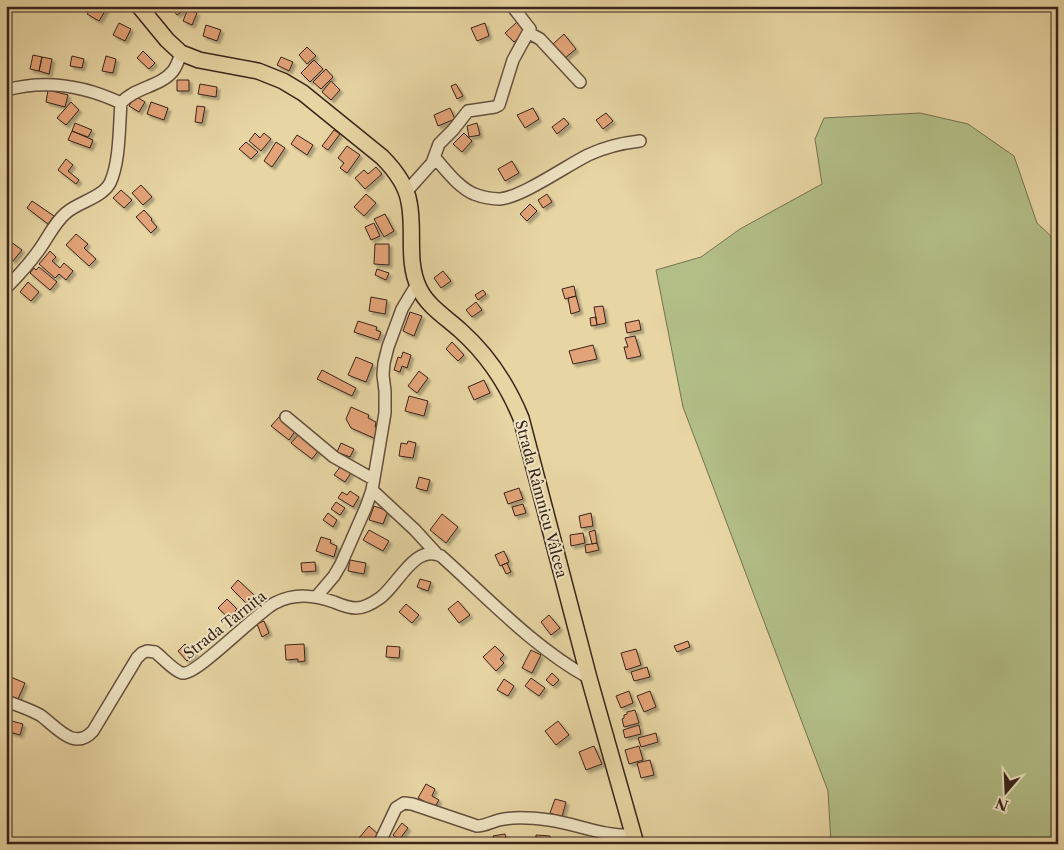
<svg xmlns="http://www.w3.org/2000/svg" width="1064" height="850" font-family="'Libre Caslon Text',serif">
  <defs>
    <filter id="shadow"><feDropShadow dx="3" dy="3" stdDeviation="1" flood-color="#0004"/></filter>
  </defs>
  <rect width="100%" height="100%" fill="#e7d5a3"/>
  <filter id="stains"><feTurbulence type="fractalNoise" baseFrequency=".004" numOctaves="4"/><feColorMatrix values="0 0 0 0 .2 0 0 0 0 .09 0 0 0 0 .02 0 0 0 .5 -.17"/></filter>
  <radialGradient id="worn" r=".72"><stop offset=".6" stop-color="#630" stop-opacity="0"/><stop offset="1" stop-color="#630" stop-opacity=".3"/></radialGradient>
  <path fill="#b3be87" stroke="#767151" d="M920 113 968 124 1014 156 1037 223 1055 240H1058V844H831L828 791 683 407 656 270 701 257 740 229 822 184 815 139 824 118Z"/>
  <path fill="#e3a378" stroke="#38241b" filter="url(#shadow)" d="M92 6H108L99 21 87 14Z
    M172 6H188V7L177 15 171 7Z
    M188 9 197 13 192 25 183 21Z
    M517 22 526 32 514 42 505 33Z
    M119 23 131 29 125 41 113 35Z
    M485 23 489 36 477 41 471 28Z
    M206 25 221 30 217 41 203 36Z
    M564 34 576 49 565 58 553 44Z
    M307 47 316 56 307 64 299 55Z
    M143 51 155 63 149 69 137 58Z
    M33 55 42 57 39 71 30 69Z
    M72 56 84 59 82 68 70 66Z
    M106 56 116 59 113 73 102 71Z
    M42 57 52 59 49 74 39 71Z
    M281 57 293 62 289 71 277 65Z
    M314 60 323 69 310 82 301 73Z
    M326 69 333 77 321 89 313 82Z
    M177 80H189V91H177Z
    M331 81 340 90 331 100 322 92Z
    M200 84 217 87 216 97 198 94Z
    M456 84 463 96 457 99 451 86Z
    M48 90 68 95 65 107 46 102Z
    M135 96 145 102 139 112 129 106Z
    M71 102 79 110 66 125 57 118Z
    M151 102 168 108 164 120 147 114Z
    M197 106 205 107 202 123 195 122Z
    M450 108 455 119 438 126 434 115Z
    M533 108 539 119 525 128 517 115Z
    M606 113 613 121 603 129 596 120Z
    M564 118 569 124 557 134 552 127Z
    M75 123 92 130 88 137 72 131Z
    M477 123 480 135 469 137 467 126Z
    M334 130 340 134 328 150 322 146Z
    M72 131 93 140 90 148 68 140Z
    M255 133 260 138 264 133 271 139 261 151 249 141Z
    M464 133 472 141 462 152 453 144Z
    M297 135 313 145 307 155 291 144Z
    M246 142 258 152 251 159 239 149Z
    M276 142 285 148 272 167 264 161Z
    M347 146 360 155 347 173 340 168 344 163 338 158Z
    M66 159 73 165 68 171 79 180 76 184 58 170Z
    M512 161 519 173 505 181 498 169Z
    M376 167 382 174 365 189 355 178 364 170 368 174Z
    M141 185 152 197 143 205 132 193Z
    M121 190 132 200 124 208 113 198Z
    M366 194 376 203 364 216 354 207Z
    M547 194 552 202 543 208 538 200Z
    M32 201 54 216 48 224 27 208Z
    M530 204 537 211 527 221 520 214Z
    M144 210 152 219 151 220 157 227 151 233 136 217Z
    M385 214 394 231 384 237 374 219Z
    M374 223 380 236 371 240 365 227Z
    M76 234 88 244 84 248 96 259 89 266 66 245Z
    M11 242 22 250 13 261 6 256V244L8 245Z
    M375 244H389V265L374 264Z
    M50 251 56 257 52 261 60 268 64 263 73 271 66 280 59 274 55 278 39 264Z
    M39 267 57 282 50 290 30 273 34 268 36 270Z
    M377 269 389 273 386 280 375 275Z
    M443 271 451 281 441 288 434 278Z
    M28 282 39 292 31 301 20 292Z
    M574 286 576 296 565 299 562 289Z
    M483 290 486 294 478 300 475 295Z
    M576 296 580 311 571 314 568 298Z
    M371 297 387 300 385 314 369 311Z
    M476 302 482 310 472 317 466 310Z
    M603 306 606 323 597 325 594 307Z
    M410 312 422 316 414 336 403 331Z
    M596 317 597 325 591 326 590 318Z
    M639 320 641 330 627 333 625 323Z
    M358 321 377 327 376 330 381 332 378 340 354 332Z
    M635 336 641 356 627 359 624 347H628L625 338Z
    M452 342 464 355 458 361 446 349Z
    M593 345 597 359 573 364 569 351Z
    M403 352 411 355 407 368 402 366 400 372 394 370 398 357 401 358Z
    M356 357 373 364 366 382 348 375Z
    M322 370 356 388 352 396 317 379Z
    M419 371 428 378 417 393 408 386Z
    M484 380 490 393 474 400 468 387Z
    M409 396 428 401 424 416 405 411Z
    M351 407 369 415 368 418 376 422 375 427 380 429 376 439 351 428 346 419Z
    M279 417 296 430 289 440 271 426Z
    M299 434 319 450 312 459 291 443Z
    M408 441 416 443 413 458 399 456 401 443 407 444Z
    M341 443 354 449 350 457 337 452Z
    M340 467 351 473 345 482 334 475Z
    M419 477 430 480 427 491 416 488Z
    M519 488 523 499 508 504 504 493Z
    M350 491 359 497 353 507 338 498 342 492 347 495Z
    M336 502 345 508 340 515 331 509Z
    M523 504 526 513 515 516 512 507Z
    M374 506 388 511 383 524 369 520Z
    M328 513 337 520 333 527 323 520Z
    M591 513 593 526 581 528 579 516Z
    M442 514 458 527 446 543 430 530Z
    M369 530 389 541 383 551 363 540Z
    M595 530 597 543 592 544 589 532Z
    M583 533 585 543 571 546 570 535Z
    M321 537 331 540 330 543 337 546 334 557 316 551Z
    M597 543 599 550 586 553 585 545Z
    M504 551 509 562 500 566 495 555Z
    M350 560 366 563 364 574 348 571Z
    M315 562 316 571 302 572 301 563Z
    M507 563 511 572 506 574 502 565Z
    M420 579 431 582 428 591 417 587Z
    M238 580 254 595 246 603 231 588Z
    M227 599 237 609 235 611 237 613 231 620 218 608Z
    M458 601 470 615 459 623 448 609Z
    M406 604 419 615 412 623 399 612Z
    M549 615 560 628 551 635 541 622Z
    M264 621 269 633 262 637 257 624Z
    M688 641 690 647 677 652 674 646Z
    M185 644 195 653 187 661 178 651Z
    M304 644 305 661 298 662V659L286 660 285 645Z
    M387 646 400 647 399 658 386 657Z
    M495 646 504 655 500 659 504 663 496 671 483 657Z
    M636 649 641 665 626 670 621 653Z
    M531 650 541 655 532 673 522 668Z
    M647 667 650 677 634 681 631 672Z
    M552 673 559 680 553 686 546 680Z
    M6 675 25 683 18 699 6 695Z
    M531 678 545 688 539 696 525 686Z
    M504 679 514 686 508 696 497 690Z
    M629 691 633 703 621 708 616 696Z
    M650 691 656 707 644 712 637 696Z
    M635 710 639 723 624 727 622 719 624 718V715L627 714V712Z
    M8 720 23 724 20 735 6 731Z
    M558 721 569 735 556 745 545 731Z
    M639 725 641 734 625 738 623 730Z
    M656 733 658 742 641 747 638 738Z
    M594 746 602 764 586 770 579 752Z
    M639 746 643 760 629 764 625 750Z
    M650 760 654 775 641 778 637 763Z
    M426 784 435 789 432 796 439 800 435 807 418 798Z
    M555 799 566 802 562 817 550 813Z
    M402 823 408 828 399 840 393 835Z
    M369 826 379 835 371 844H366L359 838Z
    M505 834 507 844H495L493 836Z
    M536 835 550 836V844H536Z"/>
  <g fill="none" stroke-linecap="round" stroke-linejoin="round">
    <g stroke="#64503d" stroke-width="14">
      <path id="minor" d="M529 33 540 39 580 82
        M6 90C46 79 85 86 121 103
        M435 158C446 170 458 187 474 194 482 197 491 199 500 199 522 197 566 166 588 155 605 147 622 143 640 141
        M406 192 432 163 439 144 453 130 468 111 495 107 499 105 513 60 530 29 512 6
        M6 288C18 276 29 264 39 250 48 238 54 223 66 213 78 202 102 198 110 183 120 162 119 127 121 103 135 87 160 87 173 71 177 66 179 59 181 53
        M286 417 334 457 373 479
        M372 490 415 530 436 553
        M317 596 334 576 341 564 366 507 372 490 385 413V391L383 375 384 363 388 347 402 309 417 284
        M6 701C17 705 29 709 40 715 56 726 74 752 93 731L137 658 142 653 147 651 155 652C162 657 174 671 182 673 195 677 257 612 275 603 295 593 314 595 334 602 341 605 349 608 356 608 365 608 373 603 380 598 398 585 415 543 441 556 488 598 533 647 589 678
        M379 844 396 808 404 803 412 804 477 826C485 826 491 822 499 820 515 816 534 818 549 820 578 824 604 837 633 835"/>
    </g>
    <g stroke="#38241b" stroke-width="18">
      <path id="major" d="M139 6 167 40 181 53 199 60 258 71 283 81 303 93 382 157C394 169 406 184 409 202 415 230 406 261 419 288 427 306 447 318 461 331 489 356 507 384 521 418L589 678 636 844"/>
    </g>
    <use href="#minor" stroke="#efe4c3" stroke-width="11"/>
    <use href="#major" stroke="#e7d5a3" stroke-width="15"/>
  </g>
  <g text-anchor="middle" stroke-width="4" stroke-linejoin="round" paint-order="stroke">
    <g font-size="15" fill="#38241b" stroke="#efe4c3">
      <text transform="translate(541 499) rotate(75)" y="5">Strada Râmnicu Vâlcea</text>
      <text transform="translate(225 625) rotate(-38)" y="5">Strada Tarnița</text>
    </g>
  </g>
  <rect width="1064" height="850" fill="none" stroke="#e7d5a3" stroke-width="25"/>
  <rect x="8" y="8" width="1049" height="835" fill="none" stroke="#38241b" stroke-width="2.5"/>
  <rect x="12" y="12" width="1039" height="825" fill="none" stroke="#38241b"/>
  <g transform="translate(1006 792) rotate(199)" stroke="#efe4c3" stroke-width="4" paint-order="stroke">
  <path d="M0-4L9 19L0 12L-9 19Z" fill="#38241b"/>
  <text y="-8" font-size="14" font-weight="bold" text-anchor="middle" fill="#38241b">N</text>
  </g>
  <rect width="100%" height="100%" filter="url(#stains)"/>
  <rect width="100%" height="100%" fill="url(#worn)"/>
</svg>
